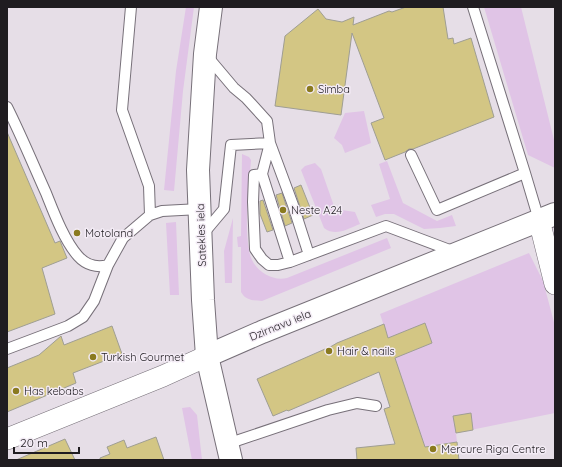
<svg xmlns="http://www.w3.org/2000/svg" width="562" height="467" font-family="Quicksand,sans-serif">
  <rect width="100%" height="100%" fill="#e6dee7"/>
  <path fill="#e0c4e6" d="M186 7H194L183 91 174 191 164 190 176 71Z
    M484 7H521L555 144V168L528 155Z
    M364 111 371 143 345 153 342 145 334 138 345 113Z
    M242 154 249 157 251 160C249 190 244 221 249 250 251 268 270 282 287 278L387 238 391 248 262 301C253 300 246 301 241 292V247H238L237 237 241 236Z
    M387 161 403 203 437 221 452 215 456 226 440 228 424 229 394 214H385L376 217 371 205 390 199 379 164Z
    M315 163 321 169 335 209 355 212 360 224C347 229 336 237 324 228L301 170 305 166Z
    M233 218 232 283H225L224 251Z
    M176 222 179 295H170L166 223Z
    M529 253 543 281 555 326V413L456 433 457 442 424 447 380 314Z
    M190 407 197 415 202 460H192L182 408Z"/>
  <path fill="#d3c684" stroke="#9f9e93" d="M406 7H443L448 39 453 38 454 44 471 38 494 117 413 149H409L405 152 385 160 371 123 384 118 352 33 341 115 275 106 285 36 318 9 326 19 342 22 354 17 353 25 389 11 392 12Z
    M7 132 55 243 60 241 67 258 42 268 55 314 7 332Z
    M301 185 313 215 304 219 294 188Z
    M282 193 292 223 285 226 276 195Z
    M263 200 273 230 267 232 260 214V201Z
    M425 323 432 343 395 358 425 447 457 442 459 460H357L356 448 395 444 384 409 390 407 379 372 288 411 287 410 273 416 257 379 332 346 337 343 384 324 388 338Z
    M112 326 122 354 73 373 76 383 7 412V368L39 355 61 336 64 345Z
    M471 413 473 430 456 433 453 416Z
    M156 437 164 460H100V458L110 454 107 447 124 440 127 448Z
    M65 439 75 460H16Z"/>
  <g fill="none" stroke-linecap="round" stroke-linejoin="round">
    <g stroke="#777079" stroke-width="12">
      <path id="service" d="M131 7 122 110 149 186 150 215
        M473 7 525 173 539 220
        M207 56 234 88 246 98 267 121 270 143 293 205 309 255
        M7 107C21 135 33 164 46 193 54 213 64 240 78 256 86 265 97 268 108 265
        M270 143 262 174 290 262
        M411 155 437 210 525 173
        M262 174 254 175 253 202 255 249 262 259 269 265H278L290 262 386 226 455 252
        M203 234 224 209 231 145 270 143
        M7 349 68 326 83 317 94 301 108 265 123 238 150 215 162 211 200 209
        M227 444 328 410 357 403 376 406"/>
    </g>
    <g stroke="#777079" stroke-width="22">
      <path id="minor" d="M539 220 555 284
        M7 439 163 376 207 356"/>
    </g>
    <g stroke="#777079" stroke-width="24">
      <path id="tertiary" d="M207 356 262 332 555 214"/>
    </g>
    <g stroke="#777079" stroke-width="24">
      <path id="trunk" d="M211 7 205 54 198 170 203 300 207 356 231 460"/>
    </g>
    <use href="#service" stroke="#fff" stroke-width="10"/>
    <use href="#minor" stroke="#fff" stroke-width="21"/>
    <use href="#tertiary" stroke="#fff" stroke-width="22"/>
    <use href="#trunk" stroke="#fff" stroke-width="22"/>
  </g>
  <g fill="#8a7a1f" stroke="#f3ebf5" stroke-width="1.5">
    <circle cx="310" cy="89" r="4"/>
    <circle cx="283" cy="210" r="4"/>
    <circle cx="77" cy="233" r="4"/>
    <circle cx="329" cy="351" r="4"/>
    <circle cx="93" cy="357" r="4"/>
    <circle cx="16" cy="391" r="4"/>
    <circle cx="433" cy="449" r="4"/>
  </g>
  <g text-anchor="middle" stroke-width="3" stroke-linejoin="round" paint-order="stroke">
    <g font-size="11" fill="#1f1c20" stroke="#f3ebf5" text-anchor="start">
      <text x="318" y="93">Simba</text>
      <text x="291" y="214">Neste A24</text>
      <text x="85" y="237">Motoland</text>
      <text x="337" y="355">Hair &amp; nails</text>
      <text x="101" y="361">Turkish Gourmet</text>
      <text x="24" y="395">Has kebabs</text>
      <text x="441" y="453">Mercure Riga Centre</text>
    </g>
    <g font-size="11" fill="#1f1c20" stroke="#f3ebf5">
      <text transform="translate(201 235) rotate(-92)" y="4">Satekles iela</text>
      <text transform="translate(280 325) rotate(-22)" y="4">Dzirnavu iela</text>
    </g>
  </g>
  <rect width="562" height="467" fill="none" stroke="#1f1c20" stroke-width="16"/>
  <path d="M14 447v6h65v-6" fill="none" stroke="#1f1c20" stroke-width="2"/>
  <text x="20" y="447" font-size="12" fill="#1f1c20" stroke="#f3ebf5" stroke-width="3" paint-order="stroke">20 m</text>
</svg>
